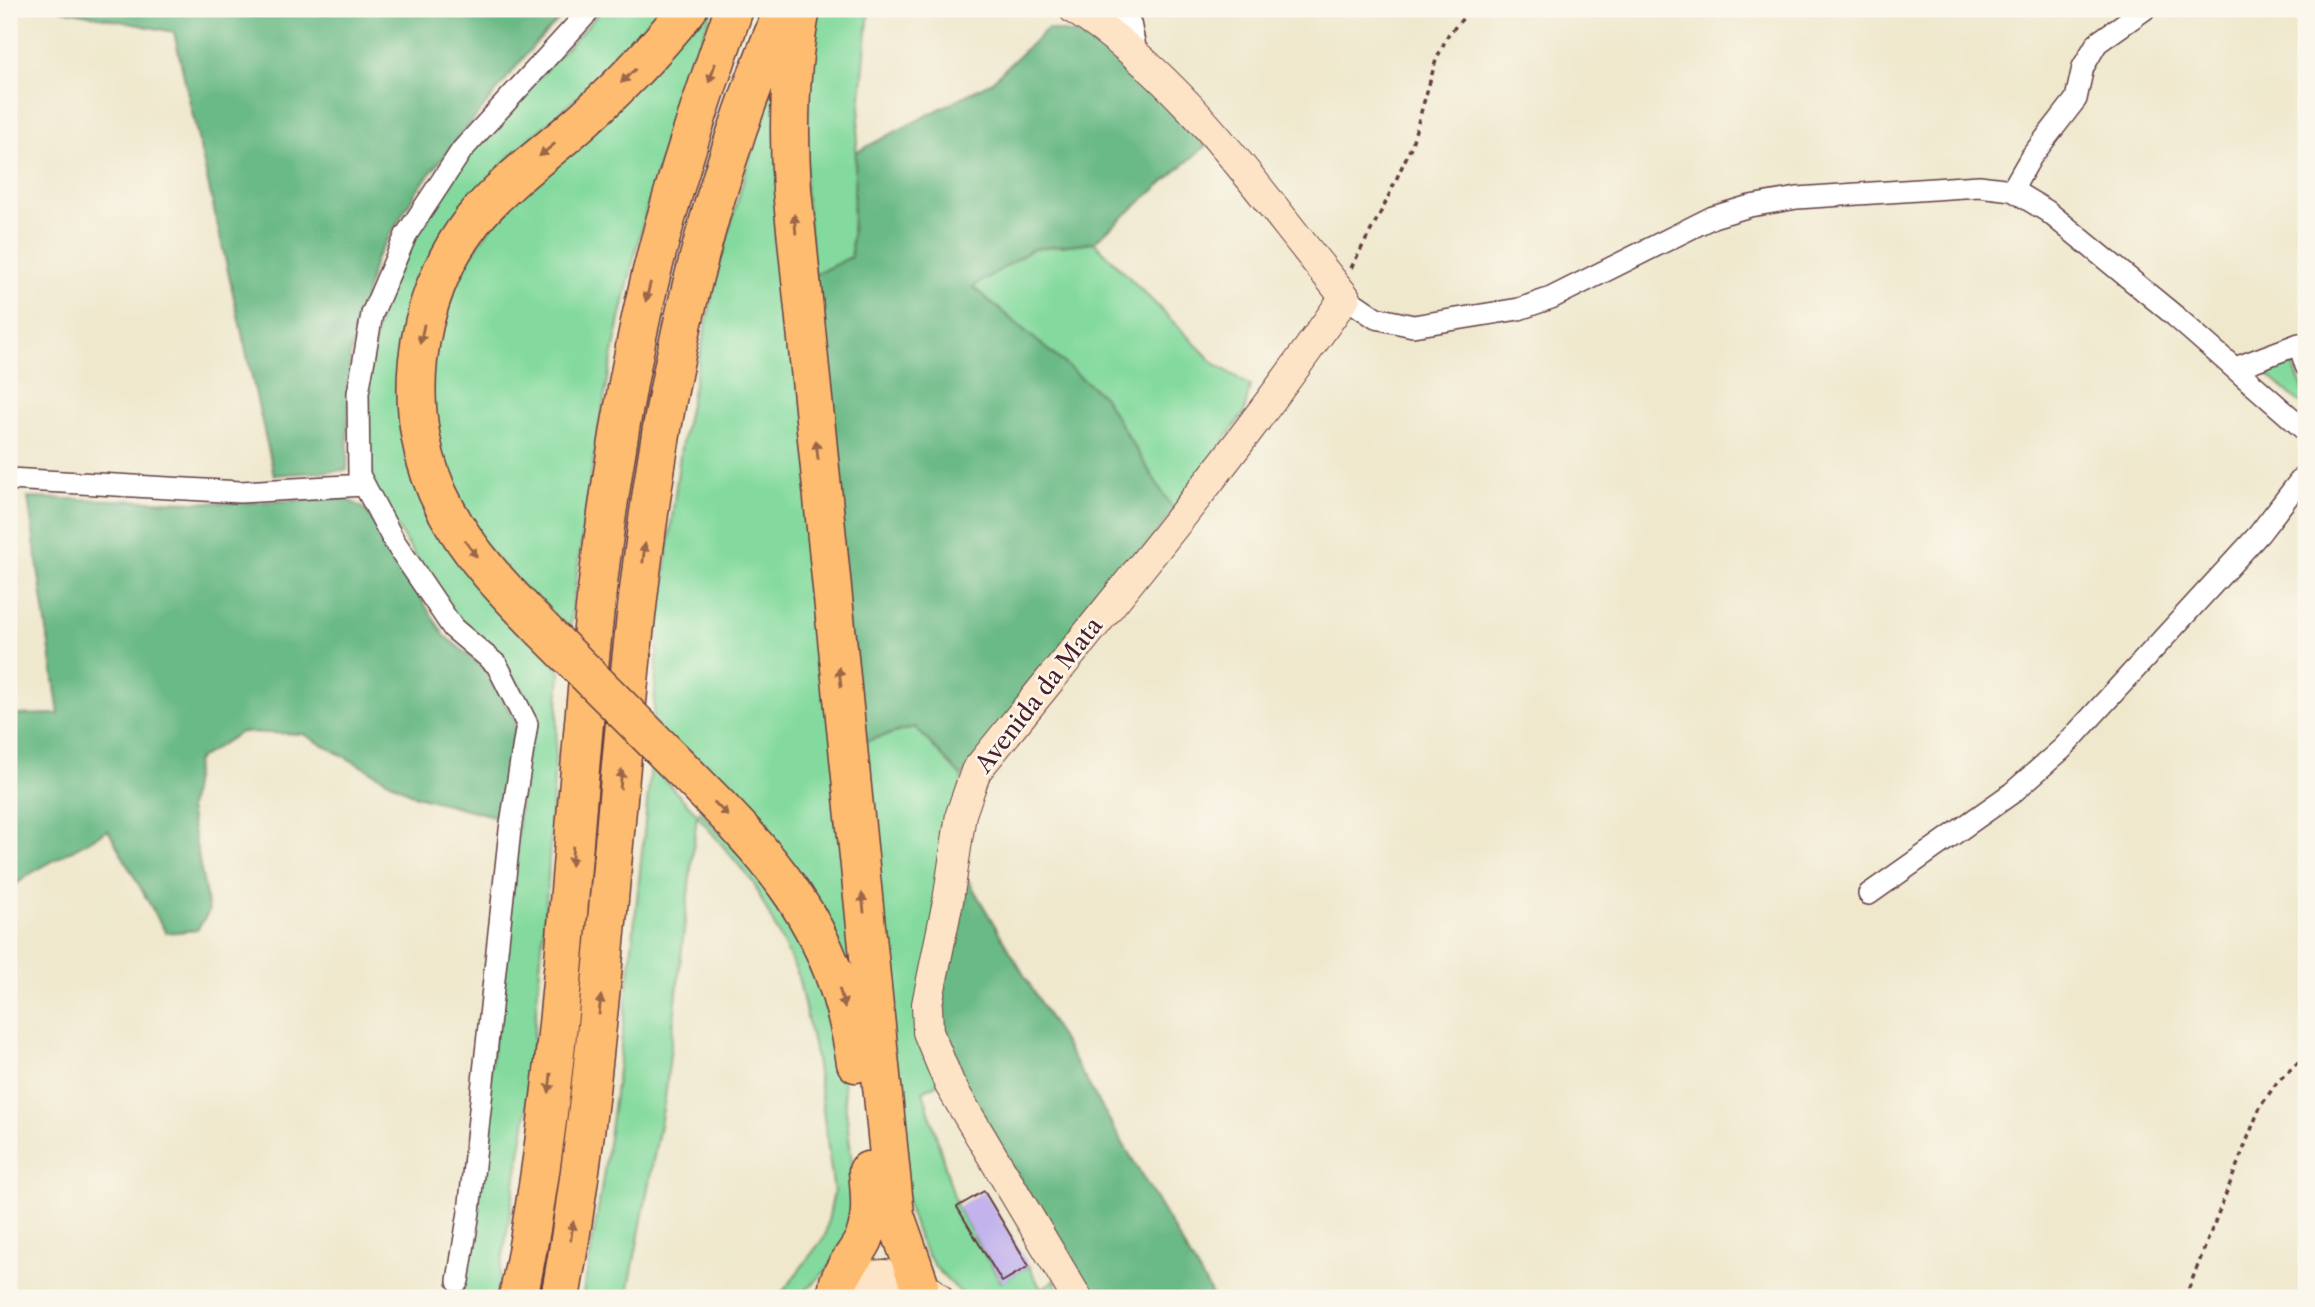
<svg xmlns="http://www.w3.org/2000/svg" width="2315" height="1307" font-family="'Libre Caslon Text',serif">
  <rect width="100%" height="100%" fill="#fbf7ec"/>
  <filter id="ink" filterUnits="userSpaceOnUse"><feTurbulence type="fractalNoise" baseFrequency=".0143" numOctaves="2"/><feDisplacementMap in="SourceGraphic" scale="14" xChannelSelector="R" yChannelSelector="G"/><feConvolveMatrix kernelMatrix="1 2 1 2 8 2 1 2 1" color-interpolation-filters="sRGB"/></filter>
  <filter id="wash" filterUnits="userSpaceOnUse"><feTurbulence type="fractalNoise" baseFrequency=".00686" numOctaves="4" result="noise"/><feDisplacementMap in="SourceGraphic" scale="28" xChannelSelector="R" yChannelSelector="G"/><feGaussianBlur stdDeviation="1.57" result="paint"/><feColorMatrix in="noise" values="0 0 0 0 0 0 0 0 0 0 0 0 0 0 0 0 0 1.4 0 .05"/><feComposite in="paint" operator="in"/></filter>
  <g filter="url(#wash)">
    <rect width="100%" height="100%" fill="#efe8cd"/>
    <path fill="#84da9e" stroke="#677c64" stroke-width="2" d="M603 9H667L622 57 512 155 466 204 399 406 406 456 419 494 560 671 548 880 526 1118 496 1298H458L477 1190 530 716 523 690 507 668 456 620 377 496 367 449V386L379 315 411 239 468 153Z
      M698 9H713C633 207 594 425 569 637L461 520 425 416 441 295 528 177Z
      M818 9H869L856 152 851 257 814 275 805 189 811 38Z
      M781 62 855 933 847 985 653 722 660 610 681 448 715 281 748 163Z
      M1094 242 1214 363 1250 386 1244 413 1174 511 972 287 1033 249Z
      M2282 364 2293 365 2306 396V408L2268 375Z
      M915 727 962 777 938 1083 923 1091 957 1207 1001 1282 1029 1266 1041 1289 1055 1280 1059 1290V1298H966L935 1267 920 1242 908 1207 859 743Z
      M651 766 697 814 700 811 757 874 790 919 820 979 839 1045 856 1201 852 1237 835 1262 798 1298H778L825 1236 834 1192 816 1058 797 972 753 882 697 815 665 1098 627 1298H582C617 1123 632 943 651 766Z"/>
    <path fill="#6bba85" stroke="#5a6c58" stroke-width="2" d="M59 9H570L533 46 419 187 375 260 350 356 347 470 274 475 174 32Z
      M1047 29 1084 36 1163 95 1209 143 1094 242 1033 249 973 287 1103 396 1174 511 962 777 915 727 859 743 814 275 851 257 856 152 990 83Z
      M28 498 236 503 345 498 366 510 444 635 487 671 516 722 501 818 416 796 303 734 241 732 197 760 189 809 209 911 197 930 166 933 108 830 28 875 9 890V715L59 714Z
      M964 873 1214 1298H1088L961 1077 939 1034 938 999Z"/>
    <g id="blocks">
      <path fill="#c2b3ec" d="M984 1191 1029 1266 1002 1282 957 1207Z"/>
    </g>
  </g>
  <g filter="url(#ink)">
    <use href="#blocks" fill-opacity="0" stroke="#633d43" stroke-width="2"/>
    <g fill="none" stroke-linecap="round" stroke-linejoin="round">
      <g stroke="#633d43" stroke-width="24">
        <path id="street" d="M1118 9 1130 23 1137 57
          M2012 190 2031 157 2076 99 2083 67 2097 43 2145 9
          M1345 297 1376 318 1413 326 1519 309 1551 298 1713 217 1750 206 1797 198 1979 186 2012 190 2047 211 2175 316 2306 431
          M2235 368 2299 344 2306 366
          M9 479 240 492 364 485
          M1869 894 2012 793 2062 749 2259 534 2306 473
          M458 1281 469 1212 510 830 527 724 497 665 453 628 394 541 359 475 358 393 372 314 406 235 462 150 591 9"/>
      </g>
      <g stroke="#633d43" stroke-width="32">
        <path id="secondary" d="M1074 9C1187 80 1261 196 1345 297 1231 462 1102 615 976 771L961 814 948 901 927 1004 928 1032 950 1085 1077 1298
          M829 1297C860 1268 908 1267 938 1298"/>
      </g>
      <g stroke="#633d43" stroke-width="41">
        <path id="highway" d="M801 9C789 69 788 129 792 190L895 1215 919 1283
          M542 629C506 592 470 555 446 510 397 420 411 299 473 220 500 187 535 161 567 134 611 96 652 54 688 9
          M673 760C770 857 835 921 856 1063
          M838 1288C838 1274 858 1253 864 1239 873 1217 870 1194 868 1171
          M518 1298C566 1067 570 826 597 591 607 506 620 421 637 337 660 225 696 116 734 9
          M560 1298C614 1001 613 697 667 400 692 266 730 134 784 9"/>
      </g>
      <path stroke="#633d43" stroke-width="3.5" stroke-dasharray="5 5" stroke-linecap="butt" d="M1351 268 1384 206 1411 147 1436 60 1448 35 1471 9
        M2185 1298 2260 1107 2278 1081 2306 1055"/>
      <use href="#street" stroke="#fff" stroke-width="21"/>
      <use href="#secondary" stroke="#fee4c6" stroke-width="30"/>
      <use href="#highway" stroke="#fdbc70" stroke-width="38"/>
      <g stroke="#633d43" stroke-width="41" stroke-linecap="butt">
        <path id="highway-bridge" d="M542 629 673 760"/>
      </g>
      <use href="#highway-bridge" stroke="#fdbc70" stroke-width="38"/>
    </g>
    <defs><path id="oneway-solid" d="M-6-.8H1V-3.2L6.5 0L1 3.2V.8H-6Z" transform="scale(1.75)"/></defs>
    <g fill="#9b664a">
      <use href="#oneway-solid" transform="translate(712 73) rotate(109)"/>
      <use href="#oneway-solid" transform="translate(628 76) rotate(136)"/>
      <use href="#oneway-solid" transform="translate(547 150) rotate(141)"/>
      <use href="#oneway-solid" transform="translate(795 224) rotate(-95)"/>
      <use href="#oneway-solid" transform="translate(648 292) rotate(104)"/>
      <use href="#oneway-solid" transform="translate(422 334) rotate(102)"/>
      <use href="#oneway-solid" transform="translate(817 450) rotate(-96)"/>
      <use href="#oneway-solid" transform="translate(471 549) rotate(53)"/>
      <use href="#oneway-solid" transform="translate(644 553) rotate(-83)"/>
      <use href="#oneway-solid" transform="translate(840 677) rotate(-96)"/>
      <use href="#oneway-solid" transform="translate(621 779) rotate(-85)"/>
      <use href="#oneway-solid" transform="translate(721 809) rotate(46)"/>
      <use href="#oneway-solid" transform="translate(572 856) rotate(95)"/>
      <use href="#oneway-solid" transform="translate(863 903) rotate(-96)"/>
      <use href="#oneway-solid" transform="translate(842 998) rotate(74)"/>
      <use href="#oneway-solid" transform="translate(600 1005) rotate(-84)"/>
      <use href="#oneway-solid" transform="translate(550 1083) rotate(96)"/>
      <use href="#oneway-solid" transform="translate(572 1231) rotate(-82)"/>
    </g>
  </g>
  <g text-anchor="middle" stroke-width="5" stroke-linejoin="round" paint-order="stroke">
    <g font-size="24" fill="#4a1f2b" stroke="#fbf7ec">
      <text transform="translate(1039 695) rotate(-52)" y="8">Avenida da Mata</text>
    </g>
  </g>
  <rect width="2315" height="1307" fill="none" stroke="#fbf7ec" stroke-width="35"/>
</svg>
